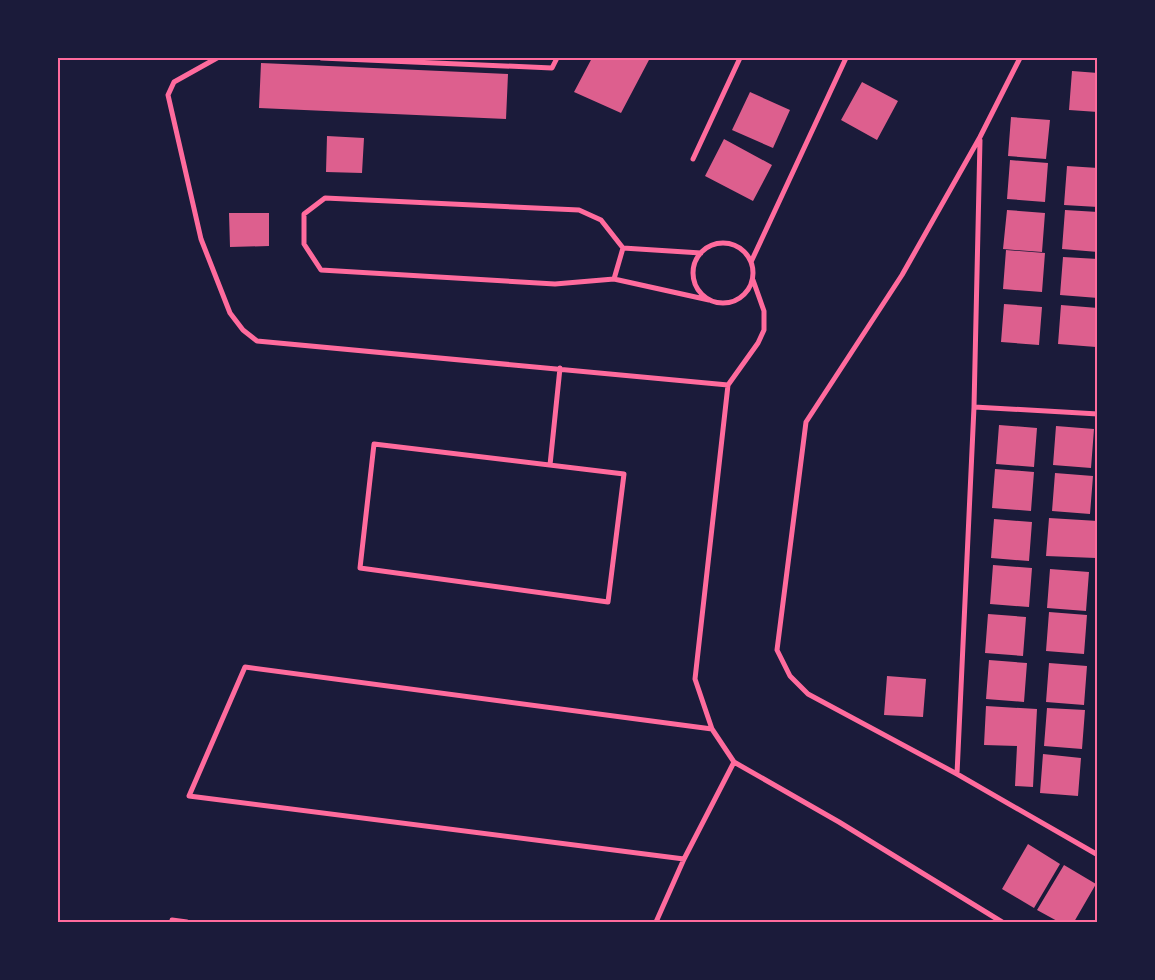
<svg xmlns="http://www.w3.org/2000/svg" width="1155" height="980" font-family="Raleway,sans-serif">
  <rect width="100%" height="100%" fill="#1b1b3a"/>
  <path fill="#dd5f8e" d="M592 58H650L621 113 574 92Z
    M261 63 508 74 506 119 259 108Z
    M1072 71 1098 73V112L1069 110Z
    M862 82 898 101 877 140 841 120Z
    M750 92 790 110 773 148 732 130Z
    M1011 117 1050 120 1046 159 1008 156Z
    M327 136 364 138 362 173 326 172Z
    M724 139 772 165 753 201 705 176Z
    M1010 160 1048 163 1045 202 1007 199Z
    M1067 166 1098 168V207L1064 205Z
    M1007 210 1045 213 1042 252 1003 249Z
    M1065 210 1098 212V252L1062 249Z
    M229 213H269V246L230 247Z
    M1006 250 1045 253 1042 292 1003 289Z
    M1063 257 1098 259V298L1060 295Z
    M1004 304 1042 307 1039 345 1001 342Z
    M1061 305 1098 308 1096 347 1058 344Z
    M999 425 1037 428 1034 467 996 464Z
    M1056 426 1094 429 1091 468 1053 465Z
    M995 469 1034 472 1031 511 992 508Z
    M1055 473 1093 476 1090 514 1052 511Z
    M1049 518 1098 521 1096 558 1046 556Z
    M994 519 1032 522 1029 561 991 558Z
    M993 565 1032 568 1029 607 990 604Z
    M1050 569 1089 572 1086 611 1047 608Z
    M1049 612 1087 615 1084 654 1046 651Z
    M988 614 1026 617 1023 656 985 653Z
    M989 660 1027 663 1024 702 986 699Z
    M1049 663 1087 666 1084 705 1046 702Z
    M887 676 926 679 923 717 884 715Z
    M986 706 1037 709 1033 787 1015 786 1017 746 984 745Z
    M1047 708 1085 710 1082 749 1044 746Z
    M1043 754 1081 758 1078 796 1040 793Z
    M1028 844 1060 864 1034 908 1002 889Z
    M1064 865 1096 884 1074 922H1059L1037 910Z"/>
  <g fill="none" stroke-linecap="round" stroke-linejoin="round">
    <path stroke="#ff6b9d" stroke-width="5" d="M217 58 174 82 168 95 201 239 230 313 243 330 257 341 728 385
      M321 58 552 68 557 58
      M1020 58 980 137 902 275 806 422 777 650 790 676 808 694 957 774 1098 855
      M693 159 740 58
      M693 273a30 30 0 1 1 60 0a30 30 0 1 1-60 0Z
      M701 253 623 248 601 220 579 210 325 198 304 214V244L321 270 555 284 614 279 709 300
      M751 262 846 58
      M614 279 623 248
      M753 280 764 311V330L758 343 728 385 695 679 712 729 734 762 839 822 1002 922
      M974 407 1098 414
      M374 444 624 474 608 602 360 568Z
      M550 465 560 368
      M957 774 974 407 980 140
      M684 859 189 796 245 667 712 729
      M172 920 187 922
      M656 922 684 859 734 762"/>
  </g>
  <rect width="1155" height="980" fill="none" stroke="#1b1b3a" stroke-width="118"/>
  <rect x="59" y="59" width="1037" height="862" fill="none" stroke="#ff6b9d" stroke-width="2"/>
</svg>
